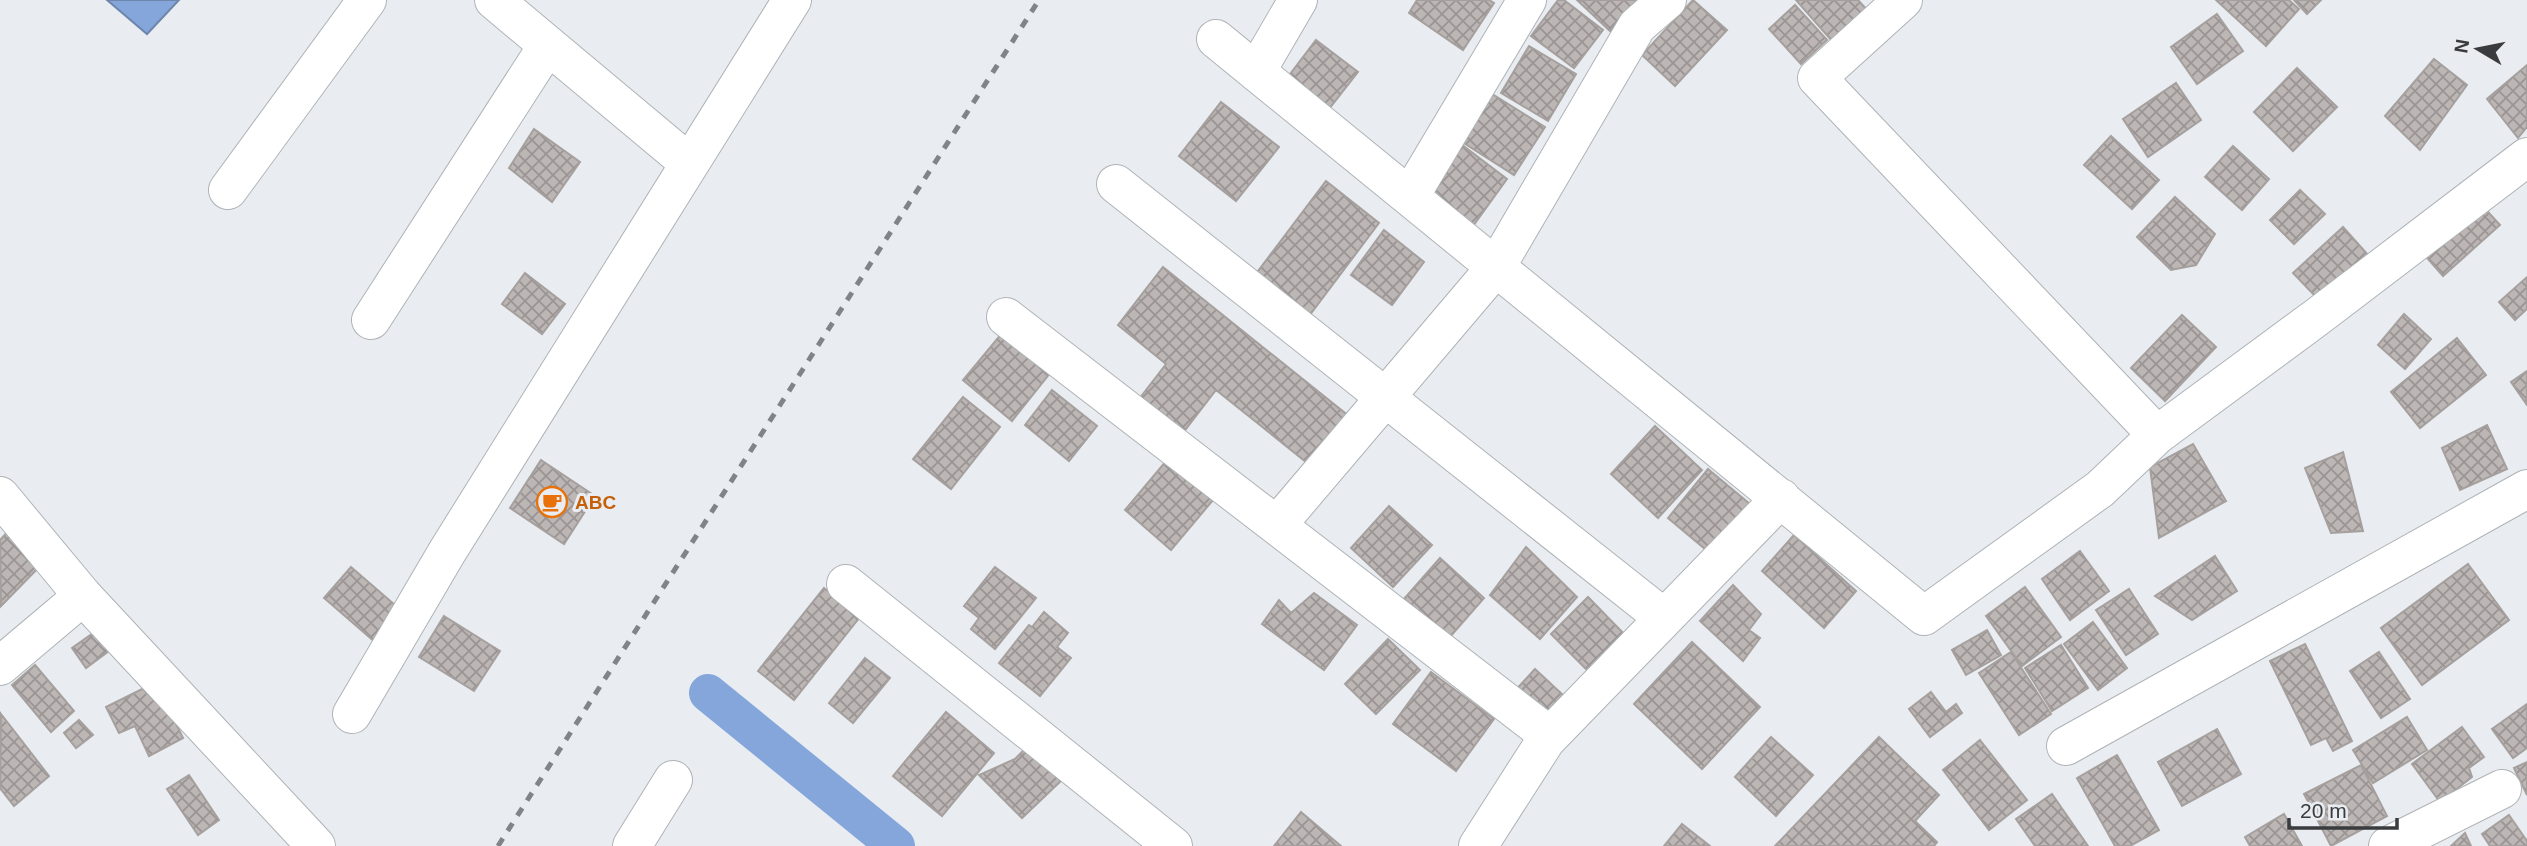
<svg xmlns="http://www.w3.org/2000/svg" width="2527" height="846" font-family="Helvetica,sans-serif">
  <defs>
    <pattern id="building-cross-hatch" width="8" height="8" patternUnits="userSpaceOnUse" patternTransform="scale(1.75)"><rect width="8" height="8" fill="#bcb6b5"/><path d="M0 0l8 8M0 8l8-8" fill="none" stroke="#9a9594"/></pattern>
  </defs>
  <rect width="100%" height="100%" fill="#e9edf1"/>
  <path fill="#85a6db" stroke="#6e86ab" stroke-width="2" d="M107 0H179L147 34Z"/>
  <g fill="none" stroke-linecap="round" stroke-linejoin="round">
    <path stroke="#85a6db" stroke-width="38" d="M708 693 896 846"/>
  </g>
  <path fill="url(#building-cross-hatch)" stroke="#a5a09e" stroke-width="2" d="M1417 0H1489L1494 3 1463 50 1409 13Z
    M1558 0H1564L1603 30 1574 68 1531 36Z
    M1577 0H1636L1637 1 1610 31Z
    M1693 0 1727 30 1675 86 1642 55Z
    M1796 0H1858L1868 11 1833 42Z
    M2216 0H2289L2299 9 2266 46Z
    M2294 0H2321L2307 14Z
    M1795 5 1827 40 1801 64 1769 29Z
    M2217 14 2243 51 2197 84 2171 47Z
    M1316 40 1358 72 1325 114 1284 82Z
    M1529 46 1576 74 1548 121 1501 93Z
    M2434 59 2467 85 2420 150 2385 116Z
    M2527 65V127L2518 138 2487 99Z
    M2297 68 2337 107 2293 151 2254 112Z
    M2176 83 2201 120 2148 157 2123 119Z
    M1489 92 1545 127 1514 175 1459 140Z
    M1221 102 1279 147 1236 201 1179 156Z
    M534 129 580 162 552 202 509 168Z
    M2111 136 2159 180 2132 209 2084 165Z
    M1457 141 1507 179 1473 226 1422 188Z
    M2233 146 2269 179 2242 210 2205 177Z
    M1326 181 1379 223 1306 320 1252 279Z
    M2300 190 2325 214 2294 244 2270 220Z
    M2175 197 2215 234 2196 265 2171 270 2137 237Z
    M2477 200 2500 225 2443 276 2421 251Z
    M2343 227 2368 255 2319 300 2293 273Z
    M1384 230 1424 262 1392 305 1351 275Z
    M1163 267 1355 421 1316 470 1216 390 1179 438 1136 403 1166 364 1118 325Z
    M525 273 565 304 542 334 502 304Z
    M2527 277V309L2515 320 2499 302Z
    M2404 314 2431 339 2405 369 2378 345Z
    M2182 315 2216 347 2165 401 2131 368Z
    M1003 332 1051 372 1012 421 963 380Z
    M2457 338 2486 375 2420 428 2391 392Z
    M2527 371V405L2511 382Z
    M1052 390 1097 426 1069 461 1025 425Z
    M963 397 1000 427 951 489 913 459Z
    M2487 425 2507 469 2460 490 2442 448Z
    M1655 426 1702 470 1658 518 1611 474Z
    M2193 444 2226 501 2159 538 2150 467Z
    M2343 452 2363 531 2331 533 2305 468Z
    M541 460 595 496 564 544 510 508Z
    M1167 460 1213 500 1171 550 1125 510Z
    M1708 469 1751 505 1711 554 1668 518Z
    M1389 506 1432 545 1393 587 1351 548Z
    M13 526 47 559 1 606 0 540Z
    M1794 535 1856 591 1824 628 1762 571Z
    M1526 547 1577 597 1540 639 1490 595Z
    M2080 551 2109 591 2070 620 2042 579Z
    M2215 556 2237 591 2192 620 2155 596Z
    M1440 558 1484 598 1449 638 1404 599Z
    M2468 564 2509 620 2422 685 2381 628Z
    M351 567 402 611 375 642 324 598Z
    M995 567 1036 598 995 649 971 629 979 618 964 606Z
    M1733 585 1761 614 1749 630 1760 638 1743 661 1700 621Z
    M2025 587 2061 637 2022 666 1986 616Z
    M824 588 860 617 794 700 758 671Z
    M2129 589 2158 634 2126 655 2096 610Z
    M1314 593 1357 625 1324 670 1262 624 1279 600 1291 613Z
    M1588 597 1629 639 1593 676 1551 634Z
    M1044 612 1068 633 1057 647 1071 658 1040 696 999 663 1029 625 1032 627Z
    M444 616 500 651 474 691 419 657Z
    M2093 622 2127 668 2098 690 2064 644Z
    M99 629 113 648 86 668 72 648Z
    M1987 630 2001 655 1966 675 1952 650Z
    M1388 639 1420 670 1376 714 1345 684Z
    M1692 642 1760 707 1702 769 1634 704Z
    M2305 644 2352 741 2333 751 2326 738 2311 745 2270 661Z
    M2061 645 2088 688 2052 711 2025 668Z
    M2011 652 2051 714 2019 735 1979 673Z
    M2379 652 2410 699 2381 718 2350 671Z
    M865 658 890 678 853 723 829 703Z
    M35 665 74 711 51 732 12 685Z
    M1535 669 1563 695 1541 719 1513 693Z
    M1431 672 1494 719 1456 771 1393 724Z
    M156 682 183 738 149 756 135 726 119 733 106 707Z
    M1931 692 1946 712 1956 704 1962 713 1930 737 1909 709Z
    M2527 704V748L2513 758 2492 729Z
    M946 712 994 753 942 816 893 776Z
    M1 714 49 776 14 806 0 788Z
    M2407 717 2427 750 2373 783 2353 750Z
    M79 720 93 735 76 748 64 733Z
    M2462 727 2484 757 2469 768 2472 777 2440 802 2412 764Z
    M2217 729 2241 774 2182 806 2158 762Z
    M1771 737 1813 775 1776 816 1735 777Z
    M1879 737 1939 795 1915 821 1937 842 1934 846H1775Z
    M1980 740 2027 800 1989 830 1943 770Z
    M1030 744 1064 778 1022 818 979 775 1015 759Z
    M2117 755 2159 830 2130 846H2115L2077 778Z
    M2527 762V795L2514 768Z
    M2361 765 2387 816 2331 846 2304 794Z
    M189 775 219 820 198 835 167 789Z
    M2052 794 2088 846H2035L2016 819Z
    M1301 812 1341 846H1274Z
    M2284 814 2302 846H2250L2245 837Z
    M2509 815 2527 841V846H2490L2482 834Z
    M1682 824 1710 846H1664Z
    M2465 833 2471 846H2451Z"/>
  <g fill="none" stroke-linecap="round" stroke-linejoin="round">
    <g stroke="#aeb3b6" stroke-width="40">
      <path id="minor" d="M494 0 689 163
        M1903 0 1817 78 2157 435
        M1216 39 1924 616 2100 489 2157 435 2317 317 2527 157
        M1256 72 1298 0
        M1116 184 1664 618
        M228 190 367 0
        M1410 196 1527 0
        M1006 317 1550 736
        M371 320 548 45
        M0 496 83 596 316 846
        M1277 525 1496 267 1637 26 1667 0
        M846 584 1173 846
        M0 666 83 596
        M352 714 447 552 792 0
        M2066 746 2527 489
        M632 846 673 780
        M1478 846 1546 740 1781 498
        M2388 846 2502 789"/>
    </g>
    <use href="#minor" stroke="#fff" stroke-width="38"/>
    <path stroke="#818487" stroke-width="5" stroke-dasharray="9 9" stroke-linecap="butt" d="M498 846 1039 0"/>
  </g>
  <defs>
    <g id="cafe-ring" transform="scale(1.575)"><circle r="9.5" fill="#e9edf1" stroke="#e8710a" stroke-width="1.5"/><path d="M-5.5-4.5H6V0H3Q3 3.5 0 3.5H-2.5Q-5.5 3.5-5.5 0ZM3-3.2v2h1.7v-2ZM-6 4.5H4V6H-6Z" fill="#e8710a"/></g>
  </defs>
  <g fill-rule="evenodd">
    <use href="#cafe-ring" x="552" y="502"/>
  </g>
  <g text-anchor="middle" stroke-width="6" stroke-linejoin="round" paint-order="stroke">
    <g font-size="19" font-weight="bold" fill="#c56008" stroke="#e9edf1" text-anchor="start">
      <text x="575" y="509">ABC</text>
    </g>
  </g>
  <g transform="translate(2478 49) rotate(280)" stroke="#e9edf1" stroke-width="5" paint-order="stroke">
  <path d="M0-5L12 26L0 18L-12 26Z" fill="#393b3c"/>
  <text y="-10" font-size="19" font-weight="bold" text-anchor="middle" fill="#393b3c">N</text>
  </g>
  <path d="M2289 818v10h108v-10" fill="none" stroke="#393b3c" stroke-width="3.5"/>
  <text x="2300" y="818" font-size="21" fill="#393b3c" stroke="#e9edf1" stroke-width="5" paint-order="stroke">20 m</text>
</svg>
